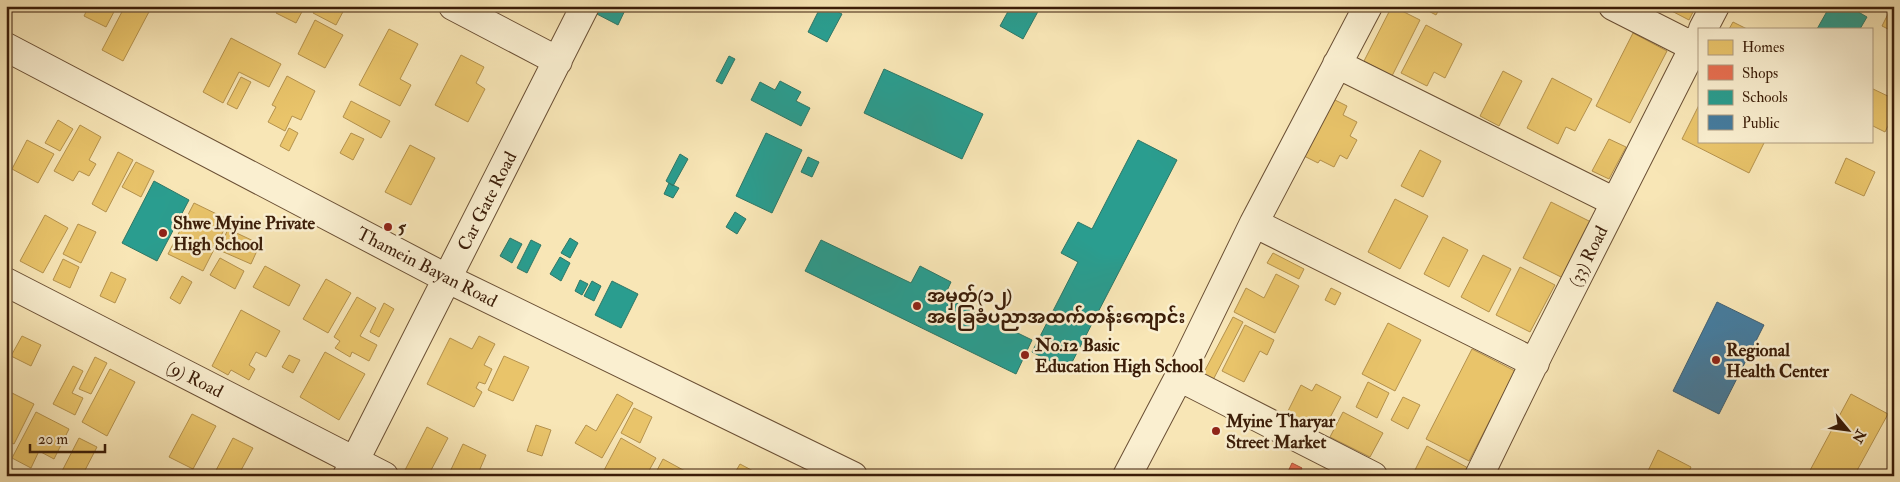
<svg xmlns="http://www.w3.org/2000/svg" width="1900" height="482" font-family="'IM FELL Double Pica','Noto Sans Myanmar',serif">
  <rect width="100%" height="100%" fill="#f8e6b6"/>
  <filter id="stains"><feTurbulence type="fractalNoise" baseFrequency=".004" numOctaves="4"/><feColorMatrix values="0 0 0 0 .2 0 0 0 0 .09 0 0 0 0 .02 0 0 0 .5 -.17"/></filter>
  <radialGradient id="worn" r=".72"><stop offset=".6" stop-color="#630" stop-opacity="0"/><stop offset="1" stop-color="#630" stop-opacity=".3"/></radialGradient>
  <path fill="#e9c46a" stroke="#b5924d" d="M89 6H117L106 27 84 16Z
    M125 6 151 8 123 61 102 50Z
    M280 6H305L296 23 276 13Z
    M317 6H346L336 25 313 13Z
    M1392 6 1420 20 1392 76 1364 61Z
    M1419 6H1441L1436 15Z
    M1662 6H1696L1689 20Z
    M1892 6H1894V32L1882 26Z
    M315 20 343 35 325 68 298 54Z
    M1733 22 1747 29H1729Z
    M1426 25 1462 44 1445 78 1434 72 1427 86 1401 73Z
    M389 29 418 44 400 79 411 85 400 106 359 85Z
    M1633 33 1667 51 1630 123 1596 106Z
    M231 38 281 64 269 87 239 72 223 103 203 92Z
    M461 55 484 67 476 83 485 89 468 122 435 105Z
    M1503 71 1522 81 1499 126 1480 116Z
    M287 76 315 91 301 120 292 116 285 131 268 122 276 107 272 105Z
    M241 77 251 82 237 109 227 104Z
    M1552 78 1592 99 1575 131 1566 127 1558 144 1527 128Z
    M1871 88 1894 99V114L1885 132 1871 125Z
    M1333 99 1347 106 1343 115 1357 122 1350 136 1357 140 1347 159 1340 155 1334 167 1320 160 1318 163 1304 156Z
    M351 101 390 121 381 138 343 117Z
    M1699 105V141H1765L1749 173 1682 139Z
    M58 120 73 129 60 151 45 143Z
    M80 125 101 137 89 160 96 164 89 176 79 171 73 181 54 171Z
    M289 128 298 133 289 151 280 146Z
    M351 133 364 139 353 160 340 153Z
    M1609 139 1626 147 1609 179 1592 171Z
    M27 140 54 154 38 183 12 169Z
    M410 145 435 158 411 205 385 192Z
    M1420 150 1441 161 1423 197 1401 186Z
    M118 152 133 160 106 212 92 204Z
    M1846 158 1875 172 1864 196 1835 183Z
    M136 162 154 171 141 197 122 187Z
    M1395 199 1428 216 1400 269 1368 252Z
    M1551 202 1593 223 1565 279 1523 258Z
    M194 203 229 220 203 271 168 254Z
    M45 215 68 228 43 273 20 261Z
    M78 224 96 232 81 263 63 254Z
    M228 229 260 244 251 264 219 250Z
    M1443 237 1468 250 1449 287 1424 274Z
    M1273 253 1304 269 1299 279 1267 263Z
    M1483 255 1511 269 1489 312 1461 297Z
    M220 258 244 271 235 289 210 275Z
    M63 259 79 267 70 288 53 280Z
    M265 266 300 285 289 306 253 287Z
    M1520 267 1555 285 1530 332 1496 315Z
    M111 272 126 279 115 303 100 296Z
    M1276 274 1299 286 1275 333 1234 312 1246 288 1264 298Z
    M182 276 192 282 180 304 170 298Z
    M326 279 351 293 328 333 303 319Z
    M1331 288 1341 293 1335 305 1325 300Z
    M357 297 376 308 360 336 377 345 369 361 352 352 350 357 335 348 340 341 334 337Z
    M384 303 394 309 379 337 370 332Z
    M241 310 280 331 266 357 256 352 249 365 255 369 249 380 231 370 228 375 212 366Z
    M1233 317 1243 322 1213 380 1203 374Z
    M1388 323 1421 340 1395 391 1362 374Z
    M1245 325 1274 340 1267 355 1260 351 1244 382 1222 371Z
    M22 336 41 345 31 366 11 356Z
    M479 336 495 344 484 365 492 369 485 384 479 382 476 388 482 392 474 407 427 384 450 338 472 349Z
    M1472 349 1515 371 1469 461 1426 439Z
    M325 352 365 374 339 420 300 397Z
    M289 355 300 360 293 373 282 367Z
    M504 356 529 367 513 401 488 390Z
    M95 357 107 363 91 394 79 389Z
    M73 366 83 371 72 393 83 398 75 415 53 404Z
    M110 369 135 382 107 436 82 422Z
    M1368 382 1389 393 1377 418 1356 407Z
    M1316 384 1341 397 1326 425 1309 417 1307 423 1287 413 1301 385 1312 391Z
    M6 390 34 404 14 444 6 440Z
    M617 394 633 403 602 458 575 443 586 425 596 431Z
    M1851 394 1888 414 1854 476H1807Z
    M1403 397 1420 405 1408 429 1391 420Z
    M634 408 652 417 640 443 621 433Z
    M36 412 69 429 54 459 39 451 31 468 12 458Z
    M1343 412 1383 433 1370 457 1330 437Z
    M192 414 216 426 193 469 169 457Z
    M536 425 551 430 542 456 527 451Z
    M427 427 448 438 428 476H402Z
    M79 438 97 447 82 476H61L60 475Z
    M233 438 253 448 238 476H213Z
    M621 438 656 458 646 476 638 472 636 476H601Z
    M463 444 486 455 477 476H448Z
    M1427 446 1470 469 1466 476H1412Z
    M1658 450 1691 467 1687 476H1653L1647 473Z
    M663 459 685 471 682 476H654Z
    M740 464 757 473 755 476H733Z"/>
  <path fill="#e76f51" stroke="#b3563b" d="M1292 463 1302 468 1298 476H1286Z"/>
  <path fill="#2a9d8f" stroke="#2f7766" d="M596 6H627L618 25 593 12Z
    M821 6H827L842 14 827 42 808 32Z
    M1011 6H1041L1023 39 1000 26Z
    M1830 6H1848L1867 17 1860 29H1817Z
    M729 56 735 59 722 84 716 81Z
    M884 69 983 114 962 159 864 113Z
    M780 81 801 92 796 101 810 108 801 126 751 100 760 82 775 90Z
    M766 133 802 150 772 213 736 196Z
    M1138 140 1177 160 1068 370 1032 352 1078 262 1061 253 1078 222 1092 229Z
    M680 154 688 159 673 186 666 181Z
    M808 157 819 162 812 177 801 172Z
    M154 181 189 200 157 261 122 243Z
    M669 183 679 188 673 198 664 194Z
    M735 212 746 219 737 234 726 227Z
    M510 238 522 244 512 263 500 256Z
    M570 238 578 243 570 258 561 253Z
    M531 240 541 245 527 273 517 268Z
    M821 240 911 283 920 266 951 282 944 297 1032 340 1016 374 805 271Z
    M560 257 570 263 561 281 550 274Z
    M580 280 588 284 582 295 575 291Z
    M592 281 601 286 594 301 584 296Z
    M612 281 638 294 621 328 595 315Z"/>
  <path fill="#457b9d" stroke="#425f70" d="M1717 302 1764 325 1719 414 1673 391Z"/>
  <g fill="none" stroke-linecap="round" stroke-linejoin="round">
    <g stroke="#6a4f34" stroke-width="30">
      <path id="minor" d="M453 6 558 61
        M1613 6 1694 47
        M1703 29 1715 6
        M6 47 448 279 853 476
        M1337 64 1615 202
        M1254 223 1535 363
        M6 282 384 476
        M1179 377 1373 476
        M347 476 585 6
        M1127 476 1179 377 1254 223 1368 6
        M1479 476 1539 353 1699 37"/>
    </g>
    <use href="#minor" stroke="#faefd0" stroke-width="28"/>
  </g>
  <g fill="#8f2418" stroke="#faefd0" stroke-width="2">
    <circle cx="388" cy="227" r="5"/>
    <circle cx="163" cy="233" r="5"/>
    <circle cx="917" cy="306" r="5"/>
    <circle cx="1025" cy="355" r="5"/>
    <circle cx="1716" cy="360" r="5"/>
    <circle cx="1216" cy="431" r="5"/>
  </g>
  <g text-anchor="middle" stroke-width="5" stroke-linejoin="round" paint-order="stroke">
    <g font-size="18" fill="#3b1d08" stroke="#faefd0">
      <text transform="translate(487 201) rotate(-63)" y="6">Car Gate Road</text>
      <text transform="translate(1588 256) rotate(-63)" y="6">(33) Road</text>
      <text transform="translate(427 267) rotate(27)" y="6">Thamein Bayan Road</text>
      <text transform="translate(195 379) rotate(27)" y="6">(9) Road</text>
    </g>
    <g font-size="18" font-weight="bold" fill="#3b1d08" stroke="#faefd0" text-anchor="start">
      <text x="173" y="229">Shwe Myine Private<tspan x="173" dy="21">High School</tspan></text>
      <text x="398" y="233">5</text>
      <text x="927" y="302">အမှတ်(၁၂)<tspan x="927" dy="21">အခြေခံပညာအထက်တန်းကျောင်း</tspan></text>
      <text x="1035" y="351">No.12 Basic<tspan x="1035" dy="21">Education High School</tspan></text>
      <text x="1726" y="356">Regional<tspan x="1726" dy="21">Health Center</tspan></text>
      <text x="1226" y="427">Myine Tharyar<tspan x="1226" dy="21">Street Market</tspan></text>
    </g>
  </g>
  <rect width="1900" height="482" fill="none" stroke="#f8e6b6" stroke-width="25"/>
  <rect x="8" y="8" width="1885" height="467" fill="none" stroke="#3b1d08" stroke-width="2.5"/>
  <rect x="12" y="12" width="1875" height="457" fill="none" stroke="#3b1d08"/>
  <rect x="1698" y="28" width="175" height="115" fill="#faefd0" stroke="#ae9b80"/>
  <rect x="1708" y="40" width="25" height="15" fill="#e9c46a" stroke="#ae9b80"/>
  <text x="1742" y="52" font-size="15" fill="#3b1d08">Homes</text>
  <rect x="1708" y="65" width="25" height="15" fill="#e76f51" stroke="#ae9b80"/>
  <text x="1742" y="78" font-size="15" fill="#3b1d08">Shops</text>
  <rect x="1708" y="90" width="25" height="15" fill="#2a9d8f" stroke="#ae9b80"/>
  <text x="1742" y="102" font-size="15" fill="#3b1d08">Schools</text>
  <rect x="1708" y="115" width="25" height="15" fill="#457b9d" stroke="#ae9b80"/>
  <text x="1742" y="128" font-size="15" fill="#3b1d08">Public</text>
  <g transform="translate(1848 430) rotate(119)" stroke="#faefd0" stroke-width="4" paint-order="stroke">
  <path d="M0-4L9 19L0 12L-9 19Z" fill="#3b1d08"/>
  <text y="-8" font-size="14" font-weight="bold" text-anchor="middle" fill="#3b1d08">N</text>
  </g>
  <path d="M30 444v8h75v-8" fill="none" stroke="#3b1d08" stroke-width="2.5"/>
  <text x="38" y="444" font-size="15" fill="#3b1d08" stroke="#faefd0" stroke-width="4" paint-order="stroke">20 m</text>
  <rect width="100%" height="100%" filter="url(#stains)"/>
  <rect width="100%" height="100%" fill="url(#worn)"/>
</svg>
